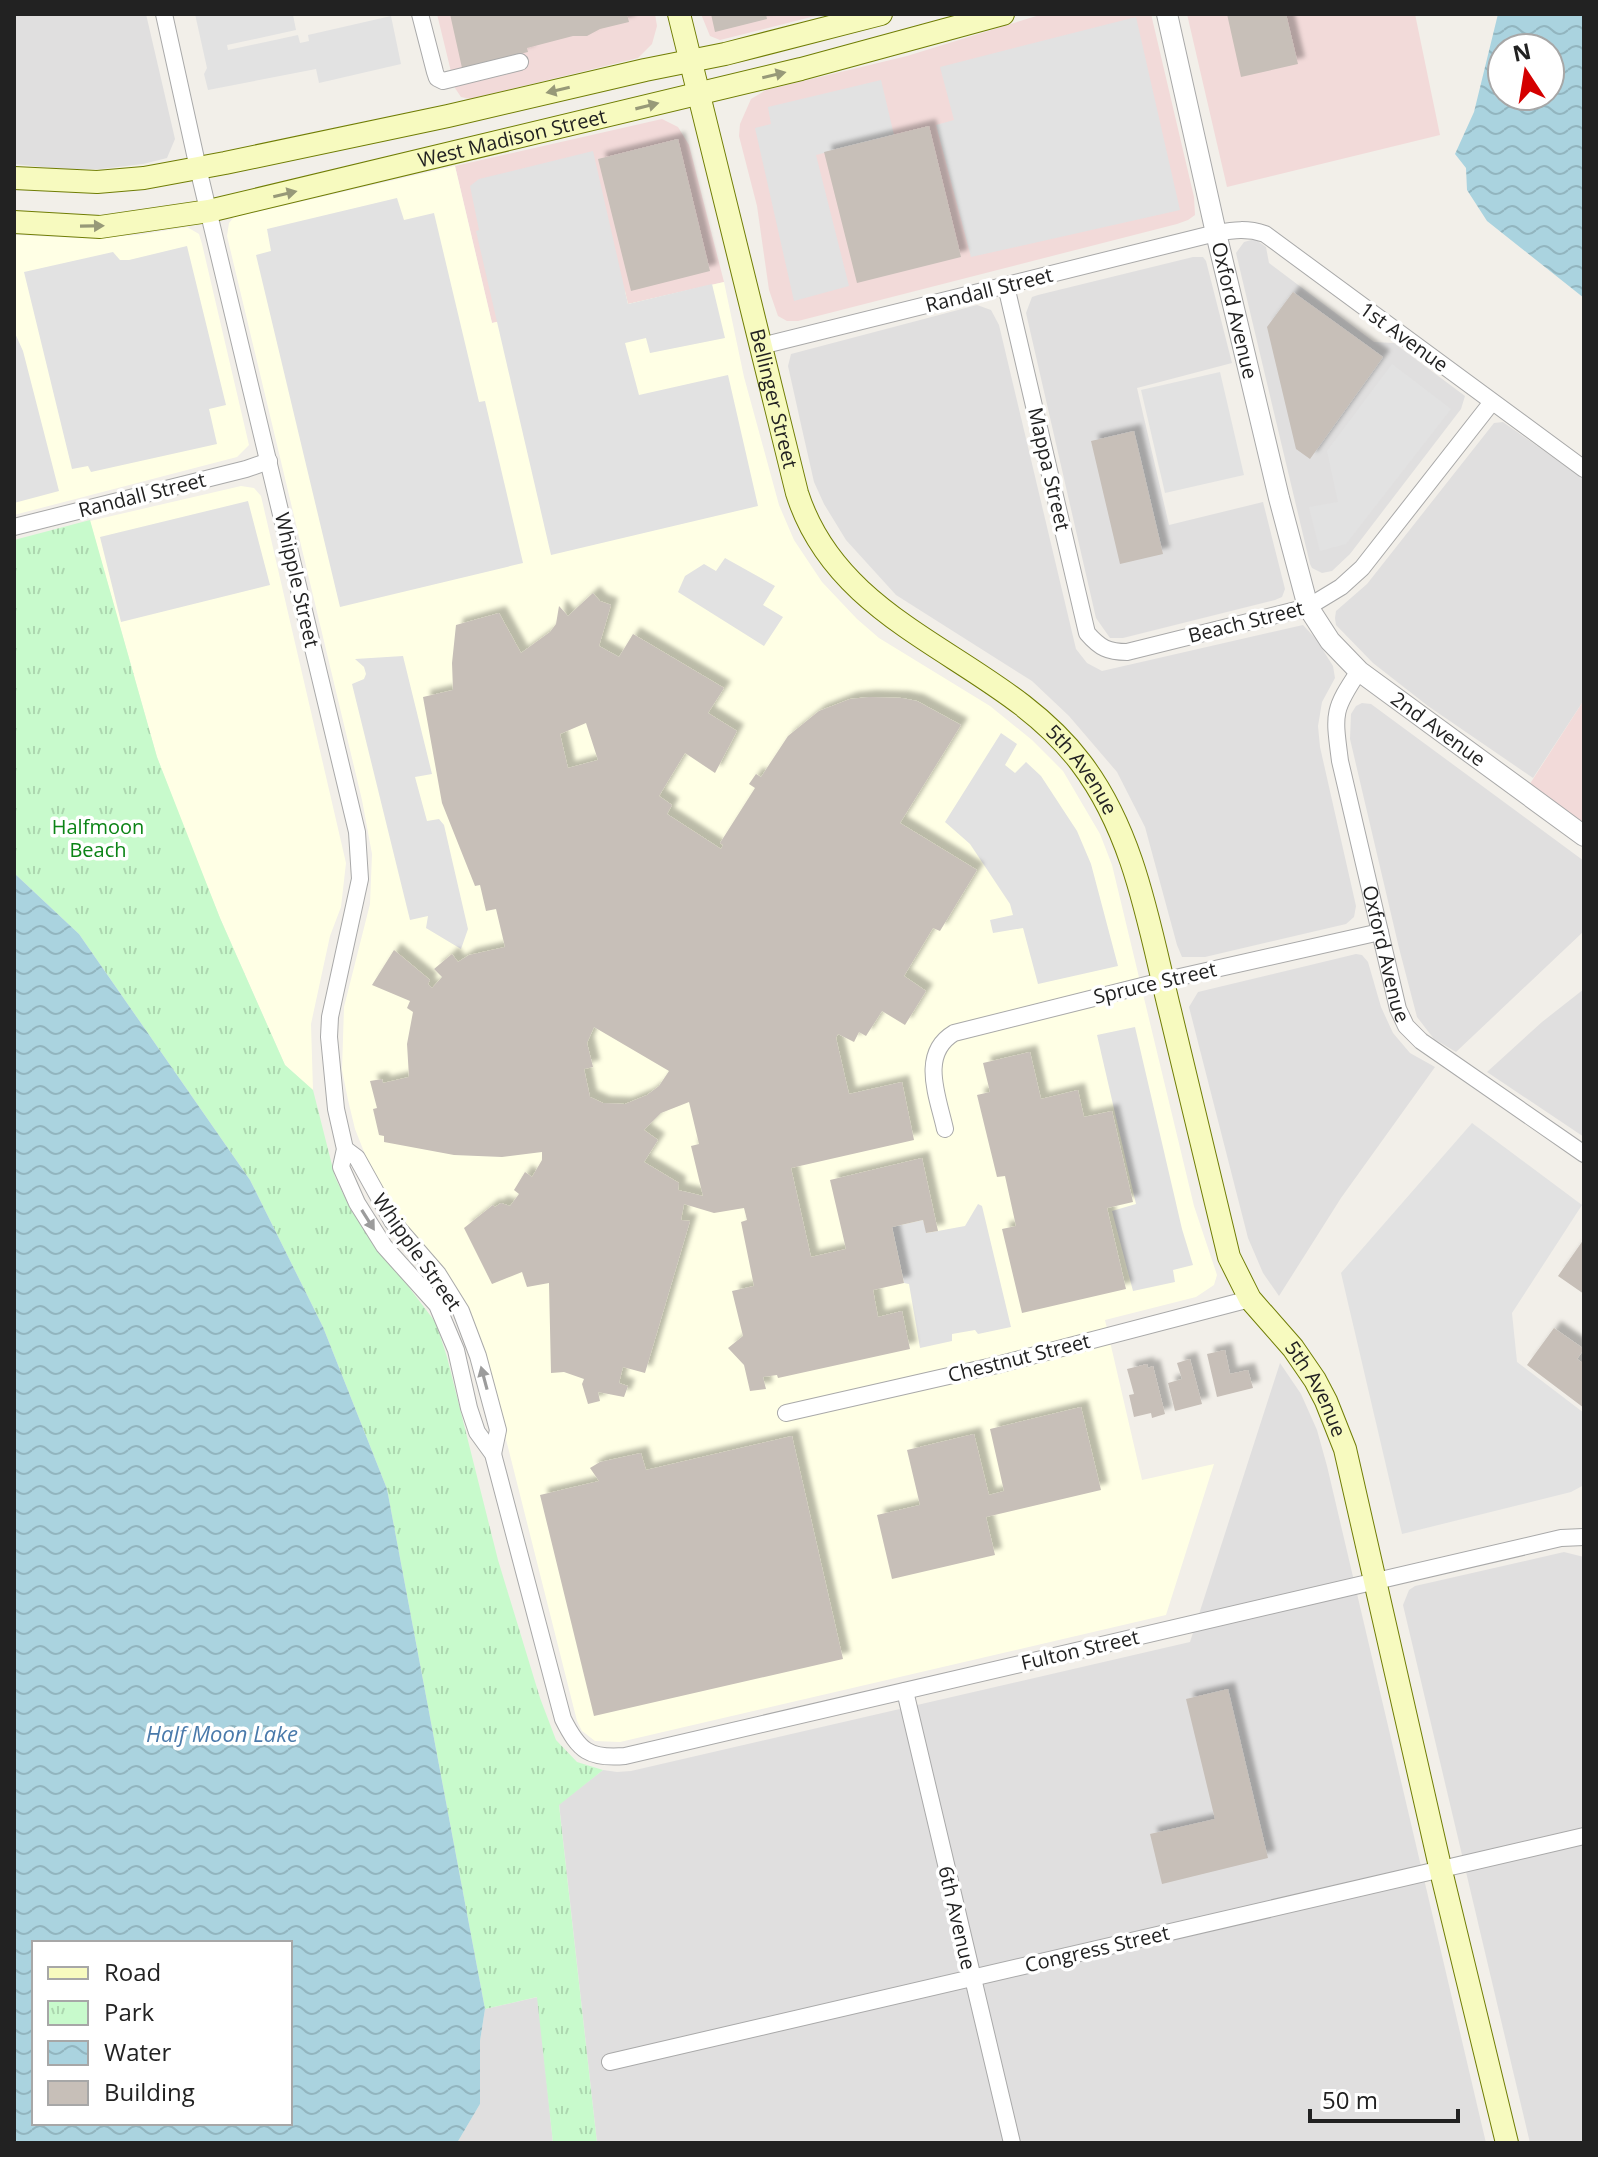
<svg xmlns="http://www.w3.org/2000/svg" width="1598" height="2157" font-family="'Open Sans',sans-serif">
  <defs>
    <pattern id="park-tufts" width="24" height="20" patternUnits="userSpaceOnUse" patternTransform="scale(2)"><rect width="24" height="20" fill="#c8facc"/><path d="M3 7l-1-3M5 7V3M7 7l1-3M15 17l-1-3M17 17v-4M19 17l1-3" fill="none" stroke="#acd6af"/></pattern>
    <pattern id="water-waves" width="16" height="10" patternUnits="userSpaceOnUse" patternTransform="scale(2)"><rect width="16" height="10" fill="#aad3df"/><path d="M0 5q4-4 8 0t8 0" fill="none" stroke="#92b5bf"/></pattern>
    <filter id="shadow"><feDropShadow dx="7" dy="-7" stdDeviation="2" flood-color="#0004"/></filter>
  </defs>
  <rect width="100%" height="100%" fill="#f2efe9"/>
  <path fill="#e0dfdf" d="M14 14H146L175 139 167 158 143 164 101 169H61L14 164Z
    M1255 239 1266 247 1269 263 1374 342 1394 343 1465 396 1461 409 1350 554 1332 571 1322 573 1312 568 1310 564 1236 253 1244 242Z
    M1193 257H1203L1206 261 1232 363 1137 388 1169 525 1263 502 1285 589 1282 597 1275 600 1123 638H1110L1096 618 1026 313 1032 297 1038 295Z
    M977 305 991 310 999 325 1076 649 1087 663 1102 671 1303 625 1316 639 1333 666 1335 678 1322 702 1318 726 1320 747 1356 906 1354 917 1346 924 1205 957H1182L1177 945 1145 827 1117 772 1069 716 1032 681 896 595 846 540 824 504 814 482 802 429 788 366 791 354Z
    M1503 422 1584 479V700L1533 778 1428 706 1373 663 1336 625 1335 618 1336 611 1367 584 1494 423Z
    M1362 703 1371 704 1584 861V931L1456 1052 1434 1039 1417 1017 1399 948 1350 739 1351 714 1356 706Z
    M1356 954 1362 955 1368 962 1381 1007 1393 1033 1410 1053 1435 1067 1341 1198 1279 1296 1263 1273 1248 1238 1189 1007 1198 992Z
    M1584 989V1137L1487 1072 1542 1022Z
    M1280 1363 1301 1394 1317 1430 1327 1466 1486 2143H597L559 1804 603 1770 617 1772 631 1771 1190 1642Z
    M1564 1552 1584 1557V2143H1530L1403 1605 1409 1590 1415 1586Z
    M538 1997 553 2143H457L480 2104V2041L485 2009Z"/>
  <path fill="#f2dad9" d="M437 14H655L657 26 652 44 638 58 470 99 461 97 455 88Z
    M701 14H823L720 40 710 36Z
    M1043 14H1151L1194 197 1195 215 1188 220 1177 224 798 321H787L778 316 769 290 757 206 739 136 740 124 751 99 766 90 907 56Z
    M1187 14H1415L1440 135 1227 187Z
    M662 119 678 127 689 145 724 282 628 304 624 292 492 323 455 166Z
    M1584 700V836L1524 793Z"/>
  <path fill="#ffffe5" d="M455 166 492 323 625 291 628 304 724 282 744 377 779 505 794 540 822 582 857 619 879 638 990 706 1032 740 1063 771 1100 834 1112 865 1194 1206 1217 1275 1214 1285 1196 1297 1105 1320 1142 1480 1214 1464 1166 1615 620 1742 595 1741 582 1731 577 1721 485 1356 391 1208 372 1172 355 1129 348 1100 342 1070 344 1007 370 904 372 854 362 800 227 236 229 223 234 217Z
    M187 227 199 234 202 244 249 445 237 457 14 515V235L84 238 138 235Z
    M241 486 254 488 261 496 346 863 341 907 330 936 311 1024 313 1090 285 1065 220 918 187 836 157 757 90 521Z"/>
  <path fill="url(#park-tufts)" d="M90 520 157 757 220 918 285 1065 313 1090 335 1177 352 1212 436 1323 447 1357 498 1560 540 1698 556 1740 577 1762 603 1770 559 1805 597 2143H553L537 1997 485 2009 387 1489 323 1327 250 1180 79 934 14 873V540Z"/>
  <path fill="#e2e2e2" d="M195 14H297L293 15 296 30 227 45 228 50 298 35 300 43 309 41 308 35 391 16 401 64 319 83 316 69 208 90 204 74 207 68Z
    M1136 17 1180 210 971 257 936 125 954 120 940 67Z
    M881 80 894 135 816 155 849 286 794 301 755 128 771 124 768 107Z
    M593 151 628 304 712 284 725 338 650 353 646 338 625 343 639 395 728 375 758 506 551 555 476 231 479 230 470 186 479 179Z
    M397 198 404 220 434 213 479 402 485 401 523 563 340 607 256 255 271 251 267 229Z
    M187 246 226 405 209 409 217 444 91 472 88 466 72 469 24 272 113 252 120 260H129Z
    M14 331 23 351 59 491 14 503Z
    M1392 364 1451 409 1346 544 1320 551 1309 507 1338 502 1327 451Z
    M1220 372 1244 475 1165 493 1141 390Z
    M248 501 270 585 121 622 100 537Z
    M725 558 775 586 763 605 783 617 764 646 678 592 685 576 704 564 716 571Z
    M403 656 432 774 415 777 427 821 439 819 444 825 468 929 461 949 426 928 428 916 410 920 352 684 364 679 366 674 364 667 355 659Z
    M1001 733 1017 744 1005 765 1015 773 1026 762 1041 776 1077 831 1091 864 1118 966 1038 984 1023 928 993 933 990 920 1013 915 1010 904 970 844 945 822Z
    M1135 1027 1182 1229 1193 1265 1173 1270 1175 1282 1133 1291 1112 1211 1136 1204 1097 1035Z
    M1472 1123 1582 1205 1512 1313 1517 1362 1584 1413V1485L1571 1492 1402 1534 1341 1273Z
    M978 1204 982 1206 1011 1327 978 1334 975 1330 952 1334V1341L920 1348 909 1284 904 1283 892 1227 923 1220 927 1233 965 1226Z"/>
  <path fill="url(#water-waves)" fill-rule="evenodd" d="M1498 14H1584V298L1487 221 1467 190 1466 168 1455 154 1474 112ZM1502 48H1550V96H1502Z
    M14 873 79 934 250 1180 323 1327 387 1489 485 2009 480 2041V2104L457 2143H14ZM34 1943H290V2123H34Z"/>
  <path fill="#c7bfb8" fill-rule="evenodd" filter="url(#shadow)" d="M450 14H627L629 22 600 29 587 36H573L527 48 528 52 462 68Z
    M711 14H766L767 19 715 32Z
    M1227 14H1286L1298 64 1241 77Z
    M929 126 961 257 857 283 824 152Z
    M678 139 710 271 631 291 598 159Z
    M1293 292 1383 357 1310 459 1296 449 1267 327Z
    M1134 431 1163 554 1120 564 1091 441Z
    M593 593 600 601 611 605 599 646 619 657 633 634 724 688 708 713 737 731 715 773 685 753 659 796 672 805 667 814 721 849 723 845 720 843 755 788 749 784 756 774 761 777 788 736 819 711 850 699 869 697 902 698 917 701 961 725 900 823 977 870 940 931 933 928 904 976 926 991 905 1025 882 1011 866 1036 859 1032 854 1042 838 1034 836 1038 849 1094 902 1082 914 1140 791 1168 811 1257 846 1249 830 1180 922 1158 938 1231 926 1233 923 1220 892 1227 904 1283 873 1290 878 1317 902 1311 910 1349 778 1378 777 1375 763 1377 766 1389 750 1391 744 1365 728 1348 743 1336 732 1291 754 1286 741 1222 747 1220 744 1208 714 1213 684 1204 681 1220 690 1221 645 1373 623 1367 619 1383 628 1386 624 1397 598 1392 600 1401 588 1404 582 1384 584 1379 564 1372 551 1373 549 1283 527 1287 522 1272 492 1284 464 1228 493 1205 495 1207 501 1203 510 1206 519 1194 514 1190 525 1172 532 1177 542 1160V1152L502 1157 454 1155 384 1142V1136L379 1135 373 1109 377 1108 370 1081 382 1079 383 1083 409 1077 407 1044 413 1012 407 1008 410 1001 372 985 394 950 430 980 428 984 432 988 442 977 434 969 452 954 458 962 469 955 505 947 496 909 486 911 480 885 475 886 442 803 423 697 453 690 452 663 456 625 499 613 521 653 550 632 556 624 559 606 568 616ZM586 723 598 760 568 768 560 734ZM594 1027 669 1071 659 1086 647 1095 625 1104 603 1103 590 1097 584 1069 593 1067 587 1043ZM689 1102 699 1144 691 1146 703 1196 678 1190 679 1183 644 1162 658 1140 644 1130 661 1113Z
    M1030 1052 1041 1099 1078 1090 1084 1117 1112 1111 1133 1202 1107 1208 1126 1289 1022 1313 1002 1229 1016 1226 1005 1176 997 1177 977 1095 990 1092 983 1063Z
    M1584 1239V1294L1558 1276Z
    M1554 1328 1584 1349 1577 1359 1584 1364V1408L1527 1365Z
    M1225 1350 1230 1374 1248 1370 1253 1388 1217 1397 1207 1354Z
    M1190 1359 1202 1404 1175 1411 1168 1383 1182 1379 1177 1363Z
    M1147 1364 1148 1368 1153 1366 1165 1414 1152 1418 1151 1413 1134 1417 1129 1395 1134 1394 1127 1369Z
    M1081 1407 1101 1490 986 1517 995 1555 892 1579 877 1515 920 1505 907 1450 974 1434 989 1495 1004 1491 990 1429Z
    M792 1436 843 1659 594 1716 540 1495 599 1481 590 1468 600 1462 641 1453 646 1470Z
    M1228 1689 1268 1858 1162 1884 1150 1834 1215 1819 1186 1699Z"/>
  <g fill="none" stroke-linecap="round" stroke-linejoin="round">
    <g stroke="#a9a9a9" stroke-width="18">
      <g id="minor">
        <path d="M164 14 198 168 357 832 360 879 330 1017 329 1037 336 1109 345 1149 341 1167 357 1203 384 1246 437 1305 456 1350 469 1408 477 1432 493 1454 563 1719C579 1751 589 1759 625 1756L1561 1538 1584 1537"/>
        <path d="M420 14 435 72 437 78 443 81 520 62"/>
        <path d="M1006 286 1087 633C1100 648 1108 652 1127 652L1308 607 1341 587 1362 568 1492 402"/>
        <path d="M761 346 1216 233C1234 230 1247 228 1265 234L1584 469"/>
        <path d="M14 527 246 469 269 461"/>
        <path id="s1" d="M1359 671C1332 711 1334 714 1340 761L1398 1009 1406 1026 1421 1041 1584 1154"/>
        <path d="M945 1129C938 1097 919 1054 954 1033L1162 981 1380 932"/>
        <path d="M345 1149 357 1158 392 1221 438 1274 461 1311 478 1356 498 1430 493 1454"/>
        <path d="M786 1413 997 1365 1250 1299"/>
        <path d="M905 1691 1012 2143"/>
        <path d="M610 2062 1584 1836"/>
      </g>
    </g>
    <g stroke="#a9a9a9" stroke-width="22">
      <g id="tertiary">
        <path id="s2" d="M1167 14 1216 233 1279 498 1308 607 1330 641 1359 671 1584 836"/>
      </g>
    </g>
    <g stroke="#707d05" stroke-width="24">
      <g id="secondary">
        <path id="s3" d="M679 14 797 493C841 632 1001 656 1081 763 1135 834 1149 926 1170 1011 1189 1093 1209 1175 1229 1257L1250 1299 1293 1348 1315 1380 1326 1401 1345 1449 1441 1871 1507 2143"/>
        <path d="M14 178 97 182 144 178 225 163 448 116 645 70 725 54 881 14"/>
        <path id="s4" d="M14 222 100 227 209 211 801 69 1003 14"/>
      </g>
    </g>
    <use href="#minor" stroke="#fff" stroke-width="16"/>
    <use href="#tertiary" stroke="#fff" stroke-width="20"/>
    <use href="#secondary" stroke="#f7fabf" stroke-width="22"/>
  </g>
  <defs><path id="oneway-solid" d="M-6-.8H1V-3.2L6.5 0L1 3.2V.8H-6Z" transform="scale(2)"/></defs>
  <g fill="#979978">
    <use href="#oneway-solid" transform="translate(774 75) rotate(-13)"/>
    <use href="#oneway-solid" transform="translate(558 90) rotate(167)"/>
    <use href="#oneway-solid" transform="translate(647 106) rotate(-14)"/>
    <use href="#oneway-solid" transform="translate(285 194) rotate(-13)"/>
    <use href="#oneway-solid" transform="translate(92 226) rotate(-1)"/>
  </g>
  <g fill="#9c9c9c">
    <use href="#oneway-solid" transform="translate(368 1220) rotate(58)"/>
    <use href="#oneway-solid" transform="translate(484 1378) rotate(-105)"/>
  </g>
  <g text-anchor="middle" stroke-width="7" stroke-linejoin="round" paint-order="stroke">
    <g font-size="20" fill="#222" stroke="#fff">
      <text dy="7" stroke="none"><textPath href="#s4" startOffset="508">West Madison Street</textPath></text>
      <text transform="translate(989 290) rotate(-14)" y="7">Randall Street</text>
      <text dy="7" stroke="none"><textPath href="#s2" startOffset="304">Oxford Avenue</textPath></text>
      <text transform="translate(1404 337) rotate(36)" y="7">1st Avenue</text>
      <text dy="7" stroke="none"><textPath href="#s3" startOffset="396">Bellinger Street</textPath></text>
      <text transform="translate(1049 469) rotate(77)" y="7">Mappa Street</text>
      <text transform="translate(142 495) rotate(-14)" y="7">Randall Street</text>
      <text transform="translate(297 580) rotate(77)" y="7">Whipple Street</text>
      <text transform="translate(1246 622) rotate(-14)" y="7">Beach Street</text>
      <text dy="7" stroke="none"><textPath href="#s2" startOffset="790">2nd Avenue</textPath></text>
      <text dy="7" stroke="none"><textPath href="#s3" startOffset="898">5th Avenue</textPath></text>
      <text dy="7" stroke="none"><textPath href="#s1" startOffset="294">Oxford Avenue</textPath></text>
      <text transform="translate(1155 983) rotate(-13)" y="7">Spruce Street</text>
      <text transform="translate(417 1252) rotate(55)" y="7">Whipple Street</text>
      <text transform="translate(1019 1358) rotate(-14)" y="7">Chestnut Street</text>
      <text dy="7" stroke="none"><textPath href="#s3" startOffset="1570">5th Avenue</textPath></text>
      <text transform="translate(1080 1650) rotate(-13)" y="7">Fulton Street</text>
      <text transform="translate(957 1918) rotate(77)" y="7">6th Avenue</text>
      <text transform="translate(1097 1949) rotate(-13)" y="7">Congress Street</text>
    </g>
    <g font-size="20" fill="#0c8416" stroke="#fff">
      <text x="98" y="834">Halfmoon<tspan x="98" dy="23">Beach</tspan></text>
    </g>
    <g font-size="22" font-style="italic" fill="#4a7aab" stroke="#fff">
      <text x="222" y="1742">Half Moon Lake</text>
    </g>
  </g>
  <rect width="1598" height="2157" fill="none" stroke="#222222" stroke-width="32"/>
  <rect x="32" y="1941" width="260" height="184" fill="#ffffff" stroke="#a7a7a7" stroke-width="2"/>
  <rect x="48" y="1967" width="40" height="12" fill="#f7fabf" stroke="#a7a7a7" stroke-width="2"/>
  <text x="104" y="1981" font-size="24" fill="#222222">Road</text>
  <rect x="48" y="2001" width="40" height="24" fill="url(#park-tufts)" stroke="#a7a7a7" stroke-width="2"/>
  <text x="104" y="2021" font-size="24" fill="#222222">Park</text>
  <rect x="48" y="2041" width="40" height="24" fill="url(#water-waves)" stroke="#a7a7a7" stroke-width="2"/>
  <text x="104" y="2061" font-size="24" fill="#222222">Water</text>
  <rect x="48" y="2081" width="40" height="24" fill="#c7bfb8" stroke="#a7a7a7" stroke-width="2"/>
  <text x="104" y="2101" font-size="24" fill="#222222">Building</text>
  <g transform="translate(1526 72) rotate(348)"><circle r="38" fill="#ffffff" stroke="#a7a7a7" stroke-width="2"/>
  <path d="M0-6L14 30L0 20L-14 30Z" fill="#d40000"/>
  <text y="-12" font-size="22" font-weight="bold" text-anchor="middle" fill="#222222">N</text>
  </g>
  <path d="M1310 2109v12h148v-12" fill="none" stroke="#222222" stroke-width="4"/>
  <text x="1322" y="2109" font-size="24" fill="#222222" stroke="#ffffff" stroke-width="6" paint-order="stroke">50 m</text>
</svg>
